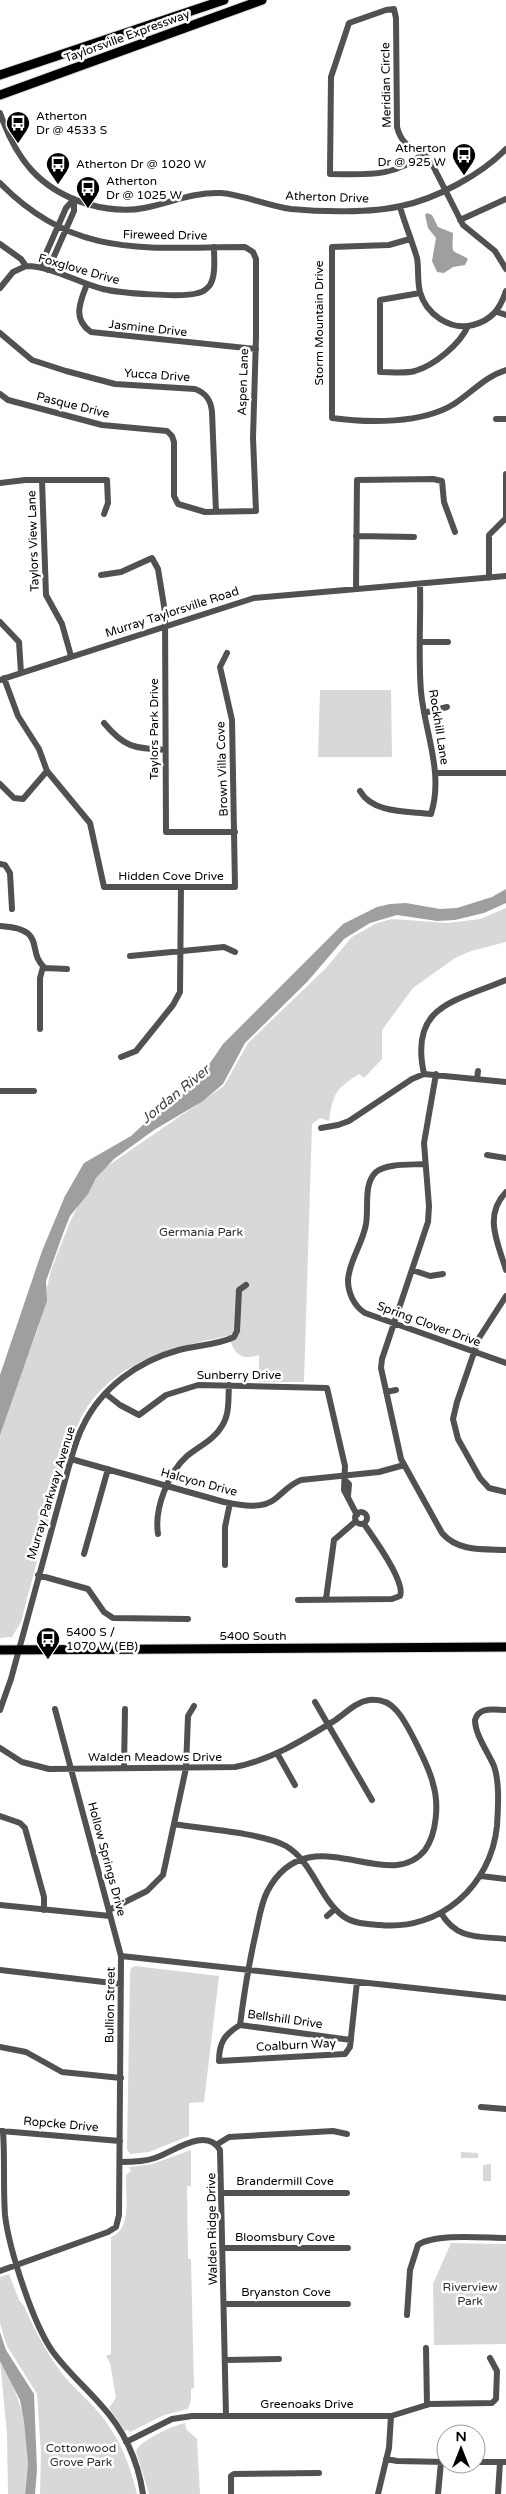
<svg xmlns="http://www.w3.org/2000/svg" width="506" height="2494" font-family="'Varela Round',sans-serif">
  <rect width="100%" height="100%" fill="#fff"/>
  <path fill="#d8d8d8" d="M320 690H391L392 757H318Z
    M506 908V942L471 951 455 958 413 988 382 1030V1059L364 1078 359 1074C336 1089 333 1093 329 1121L320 1118 312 1124 304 1382H259V1355C240 1361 235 1354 228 1336 172 1347 109 1363 81 1418 69 1442 63 1468 56 1494 44 1536 32 1579 21 1622L12 1637 0 1638V1431L38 1328 51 1270 70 1222 93 1176 224 1086 248 1043 326 968 352 937 377 923 392 919 447 923 480 919Z
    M135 1966 219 1976 204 2102 189 2103V2136L149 2152 130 2154 127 2149 130 1973 131 1968Z
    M191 2150V2186H187L188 2259H191L194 2388 191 2389V2400L188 2409 164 2415 130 2432 128 2430 125 2431 109 2408 116 2398 110 2363 106 2356 111 2354V2237C133 2228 125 2195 126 2175L131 2171 129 2167 152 2164Z
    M461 2152 478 2153V2158H461Z
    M491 2164V2181H483V2165Z
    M451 2243 506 2244V2344L434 2345 433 2284Z
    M9 2274 19 2300 24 2306C35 2331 47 2354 64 2376 73 2387 84 2396 93 2406 117 2432 129 2460 137 2494H40L41 2453 37 2394 7 2346 4 2337 0 2323V2277Z
    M0 2361C18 2393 30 2425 28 2463 27 2474 25 2484 25 2494H8L7 2434Z
    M185 2423 186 2429 197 2439 200 2494H149L136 2451C141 2440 172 2426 185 2423Z"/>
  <path fill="#9f9f9f" d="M427 213 432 215 438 227 453 233C452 257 451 248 468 259L465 265 453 267 444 273 437 272 432 261 436 238 428 228 425 215Z
    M506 889V903L484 913 455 920 437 921 397 915 370 923 344 939 307 982 245 1043 223 1084 203 1101 154 1130 114 1159 96 1178 88 1194 70 1216 64 1231 46 1281 47 1301 0 1435V1375L42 1251 65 1196 84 1163 131 1136 147 1121 195 1085 223 1044 343 924 377 907 390 904 406 903 440 909 457 908 492 897Z
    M0 2332 6 2350 34 2394 37 2470 35 2494H25L28 2463 24 2421 20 2400 0 2361Z"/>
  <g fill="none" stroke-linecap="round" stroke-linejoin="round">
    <g stroke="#dbdbdb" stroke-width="11">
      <path id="major" d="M0 75 224 0
        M0 95 262 0
        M0 1650 506 1647"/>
    </g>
    <path stroke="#515151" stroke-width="6" d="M0 113C16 159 39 189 87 204 105 209 125 212 144 208 170 203 193 192 221 193 245 195 267 206 291 209 321 212 372 213 401 206 436 199 482 174 506 149
      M423 154C393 178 366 174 330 174L331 77 349 23 386 10 394 9 396 18 397 127C403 150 416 146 430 160L463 225 495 251 506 269
      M0 183C75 260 147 247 245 247L253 252 256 259V337L253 438 256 511 205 512 178 504 174 496V442L172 436 167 431 102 425 8 400 0 394
      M400 207C405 224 412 241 417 258 419 269 417 281 420 292 426 314 450 331 473 325 492 320 500 309 506 291
      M460 220 506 199
      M410 239 389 245 332 247V418C368 423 422 424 454 404 471 393 486 376 506 370
      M0 244 21 259 26 266C52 266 78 283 103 289 119 293 182 298 198 293 203 292 207 289 210 285 216 275 214 259 214 247
      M40 267 66 208 74 199
      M48 270 74 211V199
      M87 284C80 302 72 319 91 332L256 349
      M0 288 13 272 26 266
      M420 293 380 300V372C391 372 404 374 415 371 435 365 460 344 468 326
      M497 312 506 315
      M0 333 32 360 66 371 115 384 195 389C206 393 211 400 212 412L216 512
      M496 419H506
      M506 474V518
      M42 480 46 595 62 624 71 656
      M0 483 25 480H107L108 503 104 514
      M356 536 414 537
      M101 575 121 572 152 558 158 569 165 612 166 832H235
      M489 578V535L506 518
      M356 589 357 480 433 479 442 481 444 502 455 532
      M0 622 19 642 21 673
      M421 642H448
      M4 678 18 716 39 749 47 771 90 823 104 887H235L232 720 220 667 227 653
      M0 680 254 598 506 576
      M424 713 447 707
      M104 723C125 748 134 748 165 750
      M435 773H506
      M0 784 14 798 23 799 47 771
      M360 791C373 814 409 811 431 814 444 773 425 733 421 692 418 656 421 619 420 584
      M0 864 5 865 10 873 12 909
      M0 926C49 929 25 951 45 968L67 969
      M130 956 224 947 235 952
      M40 1029V978L43 967
      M121 1057 136 1051 173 1005 180 992 181 887
      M424 1074C409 1005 454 1002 506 980
      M436 1074 424 1143 429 1206 428 1222 382 1359 381 1368 401 1459 442 1533C458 1552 484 1549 506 1550
      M477 1079 478 1071
      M0 1091H34
      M321 1128 338 1125 349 1121 412 1079 424 1074 506 1082
      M487 1155 506 1158
      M425 1164C411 1165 387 1163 376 1172 363 1184 369 1208 366 1224 363 1243 349 1261 348 1280 348 1293 354 1306 365 1313L506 1363
      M506 1192C483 1216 498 1243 506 1270
      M412 1270 430 1276 443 1274
      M506 1296 479 1338 457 1402 453 1419 458 1439 480 1478 489 1488 506 1492
      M386 1392 396 1390
      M106 1394 120 1405 139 1415 166 1395 198 1385 327 1388 345 1466 344 1490 357 1515
      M71 1459 224 1502C239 1505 262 1510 275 1499 284 1492 290 1484 301 1480L379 1472 404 1465
      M345 1480 349 1484 348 1496
      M355 1518a6 6 0 1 1 12 0a6 6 0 1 1-12 0Z
      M158 1534C154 1509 168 1473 187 1456 199 1446 214 1440 222 1426 230 1414 228 1398 229 1385
      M84 1554 108 1469
      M225 1565V1527L230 1503
      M38 1575 88 1589 104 1612 113 1618 188 1619
      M326 1599 334 1540 356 1521
      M298 1600 392 1599 400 1596C406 1582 373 1537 364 1524
      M315 1702 372 1800
      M0 1710 11 1679 69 1466C73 1453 76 1439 83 1426 101 1388 138 1361 179 1350 197 1345 218 1345 234 1337L237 1331 239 1290 246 1285
      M0 1748 22 1762 49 1769 235 1767C271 1760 303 1740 334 1721 345 1714 355 1702 369 1700 379 1699 389 1702 396 1710 406 1720 430 1769 433 1784 439 1803 437 1833 425 1850 388 1897 308 1813 267 1892 261 1904 259 1919 256 1932 249 1963 244 1993 240 2025
      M277 1753 295 1785
      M124 1768 125 1709
      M0 1816 20 1823 25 1828 44 1897V1910
      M174 1824C202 1829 263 1833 286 1846 313 1862 319 1898 343 1916 354 1924 367 1924 380 1925 440 1931 491 1886 497 1826 498 1808 500 1783 494 1766 488 1752 475 1735 475 1720 479 1706 494 1710 506 1710
      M481 1876 506 1879
      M0 1905 110 1916
      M109 1910 147 1891 163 1875 186 1768 188 1716 194 1706
      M441 1913C457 1940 478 1936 506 1939
      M327 1916 335 1909
      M121 1956 506 1998
      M0 1970 121 1984
      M240 2025C225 2034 219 2042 219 2061L345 2054 350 2047 357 1982
      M240 2025 351 2040
      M0 2047 26 2052 62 2072 121 2078
      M481 2107 506 2109
      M1 2131 120 2141
      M3 2131C5 2159 3 2187 5 2215 9 2249 33 2324 53 2352 67 2371 85 2387 101 2405 124 2430 138 2461 143 2494
      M216 2145 229 2137 333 2131 347 2134
      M120 2162C131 2162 144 2162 155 2158 173 2152 206 2126 220 2150L226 2416
      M222 2193H347
      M223 2248H348
      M0 2271 108 2232 116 2227 119 2215 121 1956 55 1709
      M224 2304H348
      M407 2315 410 2270 418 2245C436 2233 484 2238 506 2238
      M426 2348 427 2405
      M225 2360 279 2359
      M126 2442 172 2419 192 2416H391L430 2404 492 2403 496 2399 497 2371 490 2358
      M386 2459 397 2461 446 2462
      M476 2462H506
      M231 2494V2476L234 2474 319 2473
      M378 2494 389 2448 391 2416
      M438 2494 441 2462
      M498 2494 500 2462"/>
    <use href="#major" stroke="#000" stroke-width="9"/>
  </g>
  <defs>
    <g id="bus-pin" transform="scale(1.25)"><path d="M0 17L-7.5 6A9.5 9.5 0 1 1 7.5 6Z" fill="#000" stroke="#fff"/><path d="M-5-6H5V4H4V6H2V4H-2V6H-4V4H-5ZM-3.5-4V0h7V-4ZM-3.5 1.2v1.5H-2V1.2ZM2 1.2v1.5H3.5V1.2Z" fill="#fff"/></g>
  </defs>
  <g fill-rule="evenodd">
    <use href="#bus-pin" x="18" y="123"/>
    <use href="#bus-pin" x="464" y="155"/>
    <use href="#bus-pin" x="58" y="164"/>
    <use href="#bus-pin" x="88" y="188"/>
    <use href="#bus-pin" x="48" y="1639"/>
  </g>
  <g text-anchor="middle" stroke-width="5" stroke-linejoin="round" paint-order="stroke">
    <g font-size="12" fill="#000" stroke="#fff">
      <text transform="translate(127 36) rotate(-20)" y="4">Taylorsville Expressway</text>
      <text transform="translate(386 85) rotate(-91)" y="4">Meridian Circle</text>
      <text transform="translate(327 197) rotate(2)" y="4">Atherton Drive</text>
      <text transform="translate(165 235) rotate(1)" y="4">Fireweed Drive</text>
      <text transform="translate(79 269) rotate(16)" y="4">Foxglove Drive</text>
      <text transform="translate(319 323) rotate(-90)" y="4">Storm Mountain Drive</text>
      <text transform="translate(148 328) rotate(6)" y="4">Jasmine Drive</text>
      <text transform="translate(157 375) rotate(4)" y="4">Yucca Drive</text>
      <text transform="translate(243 382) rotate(-88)" y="4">Aspen Lane</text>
      <text transform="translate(73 405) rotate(14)" y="4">Pasque Drive</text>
      <text transform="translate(33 541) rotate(-92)" y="4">Taylors View Lane</text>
      <text transform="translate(172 612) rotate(-18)" y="4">Murray Taylorsville Road</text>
      <text transform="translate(439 727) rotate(81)" y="4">Rockhill Lane</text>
      <text transform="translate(154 729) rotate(-90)" y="4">Taylors Park Drive</text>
      <text transform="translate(222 769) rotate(-92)" y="4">Brown Villa Cove</text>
      <text x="171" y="880">Hidden Cove Drive</text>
      <text transform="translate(429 1324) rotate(20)" y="4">Spring Clover Drive</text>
      <text x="239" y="1379">Sunberry Drive</text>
      <text transform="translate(199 1482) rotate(15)" y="4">Halcyon Drive</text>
      <text transform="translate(51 1493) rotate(-73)" y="4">Murray Parkway Avenue</text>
      <text x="253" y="1640">5400 South</text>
      <text x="155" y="1761">Walden Meadows Drive</text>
      <text transform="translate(107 1859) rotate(75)" y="4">Hollow Springs Drive</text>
      <text transform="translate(110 2005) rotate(-89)" y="4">Bullion Street</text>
      <text transform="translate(285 2019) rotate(8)" y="4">Bellshill Drive</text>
      <text transform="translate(296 2045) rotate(-3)" y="4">Coalburn Way</text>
      <text transform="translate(61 2124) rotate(5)" y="4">Ropcke Drive</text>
      <text x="285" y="2185">Brandermill Cove</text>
      <text transform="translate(212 2229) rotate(-91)" y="4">Walden Ridge Drive</text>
      <text x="285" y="2241">Bloomsbury Cove</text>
      <text x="286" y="2296">Bryanston Cove</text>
      <text x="307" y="2408">Greenoaks Drive</text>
    </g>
    <g font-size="12" fill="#000" stroke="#fff" text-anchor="start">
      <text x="36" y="120">Atherton<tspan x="36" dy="14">Dr @ 4533 S</tspan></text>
      <text x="446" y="152" text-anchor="end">Atherton<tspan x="446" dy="14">Dr @ 925 W</tspan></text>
      <text x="76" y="168">Atherton Dr @ 1020 W</text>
      <text x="106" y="185">Atherton<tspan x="106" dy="14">Dr @ 1025 W</tspan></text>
      <text x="66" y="1636">5400 S /<tspan x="66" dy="14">1070 W (EB)</tspan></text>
    </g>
    <g font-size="12" fill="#2f2f2f" stroke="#fff">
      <text x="201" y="1236">Germania Park</text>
      <text x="470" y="2291">Riverview<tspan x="470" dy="14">Park</tspan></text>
      <text x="81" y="2452">Cottonwood<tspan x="81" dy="14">Grove Park</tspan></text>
    </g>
    <g font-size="14" font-style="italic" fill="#404040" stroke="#fff">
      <text transform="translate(175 1094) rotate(-39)" y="5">Jordan River</text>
    </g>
  </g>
  <g transform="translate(461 2449)"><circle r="24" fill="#ffffff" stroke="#999999"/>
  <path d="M0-4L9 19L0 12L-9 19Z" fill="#000000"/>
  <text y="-8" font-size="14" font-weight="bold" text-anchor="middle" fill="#000000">N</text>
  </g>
</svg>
